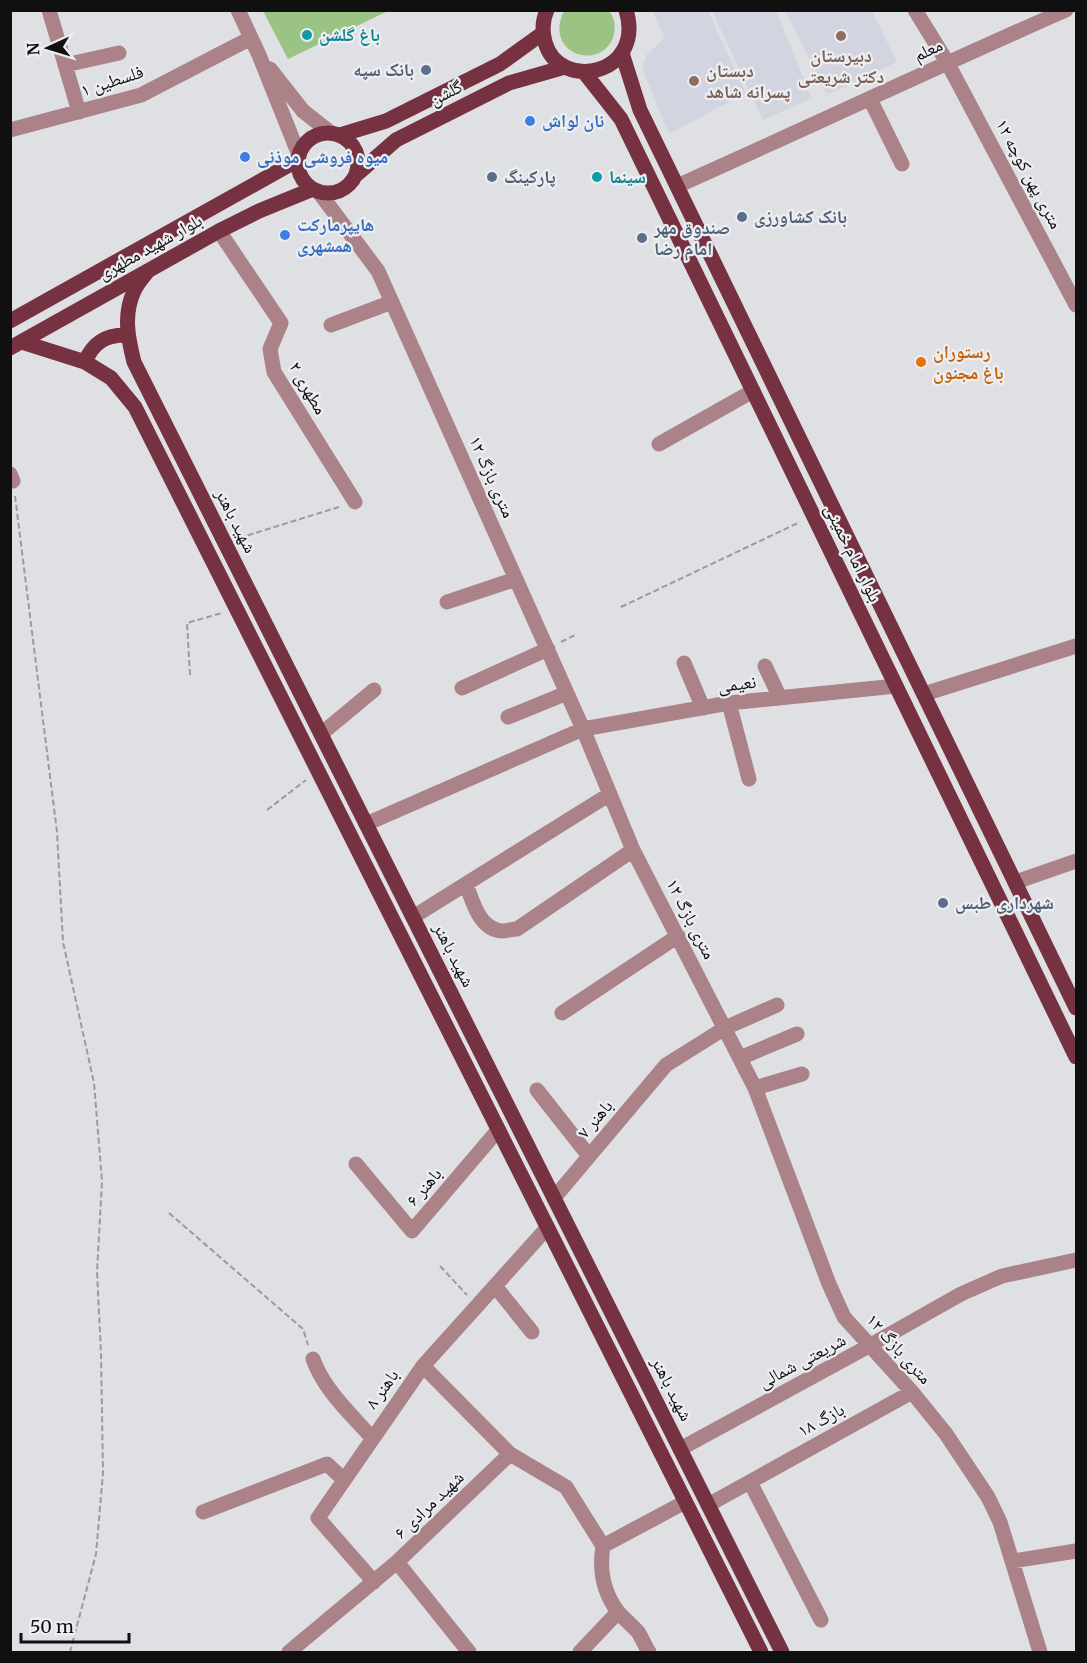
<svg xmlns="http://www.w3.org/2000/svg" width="1087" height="1663" font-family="Merriweather,'Noto Naskh Arabic',serif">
  <rect width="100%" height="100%" fill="#dfe0e4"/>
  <path fill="#d2d5e0" d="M652 11H708L746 93 669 134 642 68 646 55 665 38Z
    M712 11H776L812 98 763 120Z
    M785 11H872L897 62 827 95Z"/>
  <path fill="#9bc384" d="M263 11H388L288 59Z
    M564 11H609C615 18 616 28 613 38 599 72 543 53 564 11Z"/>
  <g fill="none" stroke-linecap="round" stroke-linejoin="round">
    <path stroke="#9b9b9e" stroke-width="2" stroke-dasharray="6 3" stroke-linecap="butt" d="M15 496 57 832 63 942 94 1083 102 1181 97 1272 101 1353 103 1473 96 1554 70 1652
      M239 538 339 507
      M621 607 800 522
      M561 642 577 634
      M190 675 187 623 222 613
      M267 810 306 780
      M169 1213 303 1329 308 1345
      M440 1266 467 1295"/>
    <path stroke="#aa8288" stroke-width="15" d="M49 10 79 112
      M238 10 259 55 299 155
      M915 10 947 62 1076 305
      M65 65 119 53
      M270 69 303 111 331 133
      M870 99 902 164
      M10 130 141 95 251 38
      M677 186C807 128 936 67 1066 10
      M318 191 378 271 583 729 633 850 755 1088 829 1284 844 1317 912 1392 946 1434 988 1497 1000 1522 1040 1652
      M219 231 281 323 270 349 274 372 355 502
      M331 325 392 302
      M659 444 753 391
      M10 474 13 481
      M447 602 516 579
      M684 663 703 708
      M765 666 780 698
      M462 688 548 649
      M924 694 1076 646
      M729 703 749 779
      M508 717 567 693
      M321 734 374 690
      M366 824 583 729 729 703 896 686
      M1016 882 1076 861
      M466 884C473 902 479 929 502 931 507 931 512 929 517 929L633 850
      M413 917 610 794
      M562 1013 678 936
      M740 1058 797 1034
      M755 1088 802 1074
      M537 1090 589 1156
      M356 1164 412 1231 498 1130
      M554 1198 666 1065 725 1028 777 1005
      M495 1286 532 1332
      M313 1359C324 1390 351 1414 372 1438
      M423 1366 510 1454 566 1487 603 1546
      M680 1449 869 1346 961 1294 1002 1276 1076 1260
      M750 1482 821 1620
      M708 1505 912 1392
      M203 1512 327 1464 344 1480
      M1013 1561 1076 1551
      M397 1562 469 1652
      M374 1582 318 1518 423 1366 547 1228
      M289 1652 397 1562 510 1454
      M580 1652 618 1612
      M649 1652C645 1646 642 1638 638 1632 632 1625 624 1619 618 1612 603 1592 599 1570 603 1546L685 1502"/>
    <path stroke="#763241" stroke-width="15" d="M547 10C542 21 542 31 545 42 559 93 646 75 626 10
      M622 53 640 110 1076 1008
      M584 72 621 119 1076 1057
      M298 163a30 30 0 1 1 60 0a30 30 0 1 1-60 0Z
      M340 135 386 121 500 64 543 33
      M356 175 396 140 509 83 565 67
      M148 271C143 277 137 284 134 291 123 315 128 338 134 362L782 1652
      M10 321 298 160
      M22 342 85 362 111 378 135 407 761 1652
      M10 348 219 231 259 211 313 189
      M85 362C93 342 107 334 128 335"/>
  </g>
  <g fill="#0f9aa8" stroke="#eceef1" stroke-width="2">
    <circle cx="307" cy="35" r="6"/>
    <circle cx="597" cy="177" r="6"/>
  </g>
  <g fill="#8d6e63" stroke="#eceef1" stroke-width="2">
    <circle cx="841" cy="36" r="6"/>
    <circle cx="694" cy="81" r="6"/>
  </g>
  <g fill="#5c6f8a" stroke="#eceef1" stroke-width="2">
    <circle cx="426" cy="70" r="6"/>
    <circle cx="492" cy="177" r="6"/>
    <circle cx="742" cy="217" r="6"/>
    <circle cx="642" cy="238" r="6"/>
    <circle cx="943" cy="903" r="6"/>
  </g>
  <g fill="#3f7fe0" stroke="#eceef1" stroke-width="2">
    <circle cx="530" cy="121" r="6"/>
    <circle cx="245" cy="157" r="6"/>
    <circle cx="285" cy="235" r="6"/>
  </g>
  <circle fill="#e8710a" stroke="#eceef1" stroke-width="2" cx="921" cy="362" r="6"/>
  <g text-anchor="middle" stroke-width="4.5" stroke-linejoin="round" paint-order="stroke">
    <g font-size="18" font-weight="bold" fill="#0d838f" stroke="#eceef1" text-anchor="start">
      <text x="319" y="41">باغ گلشن</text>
      <text x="609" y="183">سینما</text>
    </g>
    <g font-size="18" fill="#101011" stroke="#eceef1">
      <text transform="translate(928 50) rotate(-25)" y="6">معلم</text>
      <text transform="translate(112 81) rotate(-18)" y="6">فلسطین ۱</text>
      <text transform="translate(446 93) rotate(-27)" y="6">گلشن</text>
      <text transform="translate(1029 174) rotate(62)" y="6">۱۲ متری پهن کوچه</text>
      <text transform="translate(150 247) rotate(-29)" y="6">بلوار شهید مطهری</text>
      <text transform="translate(308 388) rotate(60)" y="6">مطهری ۲</text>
      <text transform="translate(492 477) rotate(66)" y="6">۱۲ متری بازگ</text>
      <text transform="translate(236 521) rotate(63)" y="6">شهید باهنر</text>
      <text transform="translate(853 553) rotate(64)" y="6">بلوار امام خمینی</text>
      <text transform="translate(737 684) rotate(-7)" y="6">نعیمی</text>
      <text transform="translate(691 919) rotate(63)" y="6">۱۲ متری بازگ</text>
      <text transform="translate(454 955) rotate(63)" y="6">شهید باهنر</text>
      <text transform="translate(595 1119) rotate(-50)" y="6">باهنر ۷</text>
      <text transform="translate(424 1187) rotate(-50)" y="6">باهنر ۶</text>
      <text transform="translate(899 1349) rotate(48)" y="6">۱۲ متری بازگ</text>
      <text transform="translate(802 1361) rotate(-28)" y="6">شریعتی شمالی</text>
      <text transform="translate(382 1389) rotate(-55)" y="6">باهنر ۸</text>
      <text transform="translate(672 1389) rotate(63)" y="6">شهید باهنر</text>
      <text transform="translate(821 1420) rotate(-29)" y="6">بازگ ۱۸</text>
      <text transform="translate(429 1505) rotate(-44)" y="6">شهید مرادی ۶</text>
    </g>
    <g font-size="18" font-weight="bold" fill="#785e54" stroke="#eceef1">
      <text x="841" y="62">دبیرستان<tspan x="841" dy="21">دکتر شریعتی</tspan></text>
      <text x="706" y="77" text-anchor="start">دبستان<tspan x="706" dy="21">پسرانه شاهد</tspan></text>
    </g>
    <g font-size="18" font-weight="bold" fill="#4e5e75" stroke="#eceef1" text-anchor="start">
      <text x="414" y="76" text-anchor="end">بانک سپه</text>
      <text x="504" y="183">پارکینگ</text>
      <text x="754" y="223">بانک کشاورزی</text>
      <text x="654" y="234">صندوق مهر<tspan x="654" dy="21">امام رضا</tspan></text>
      <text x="955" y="909">شهرداری طبس</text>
    </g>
    <g font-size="18" font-weight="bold" fill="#366cbe" stroke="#eceef1" text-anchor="start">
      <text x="542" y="127">نان لواش</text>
      <text x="257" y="163">میوه فروشی موذنی</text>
      <text x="297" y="231">هايپرماركت<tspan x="297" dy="21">همشهری</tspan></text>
    </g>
    <g font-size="18" font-weight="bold" fill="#c56008" stroke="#eceef1" text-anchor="start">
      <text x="933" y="358">رستوران<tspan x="933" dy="21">باغ مجنون</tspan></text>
    </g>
  </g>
  <rect width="1087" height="1663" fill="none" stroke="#101011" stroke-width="24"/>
  <g transform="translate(48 48) rotate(266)" stroke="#eceef1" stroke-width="4.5" paint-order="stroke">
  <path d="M0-4.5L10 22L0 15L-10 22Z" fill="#101011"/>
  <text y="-9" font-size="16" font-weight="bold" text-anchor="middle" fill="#101011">N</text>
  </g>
  <path d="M21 1633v9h108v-9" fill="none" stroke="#101011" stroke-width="3"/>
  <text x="30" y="1633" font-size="18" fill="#101011" stroke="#eceef1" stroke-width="4.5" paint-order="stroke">50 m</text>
</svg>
